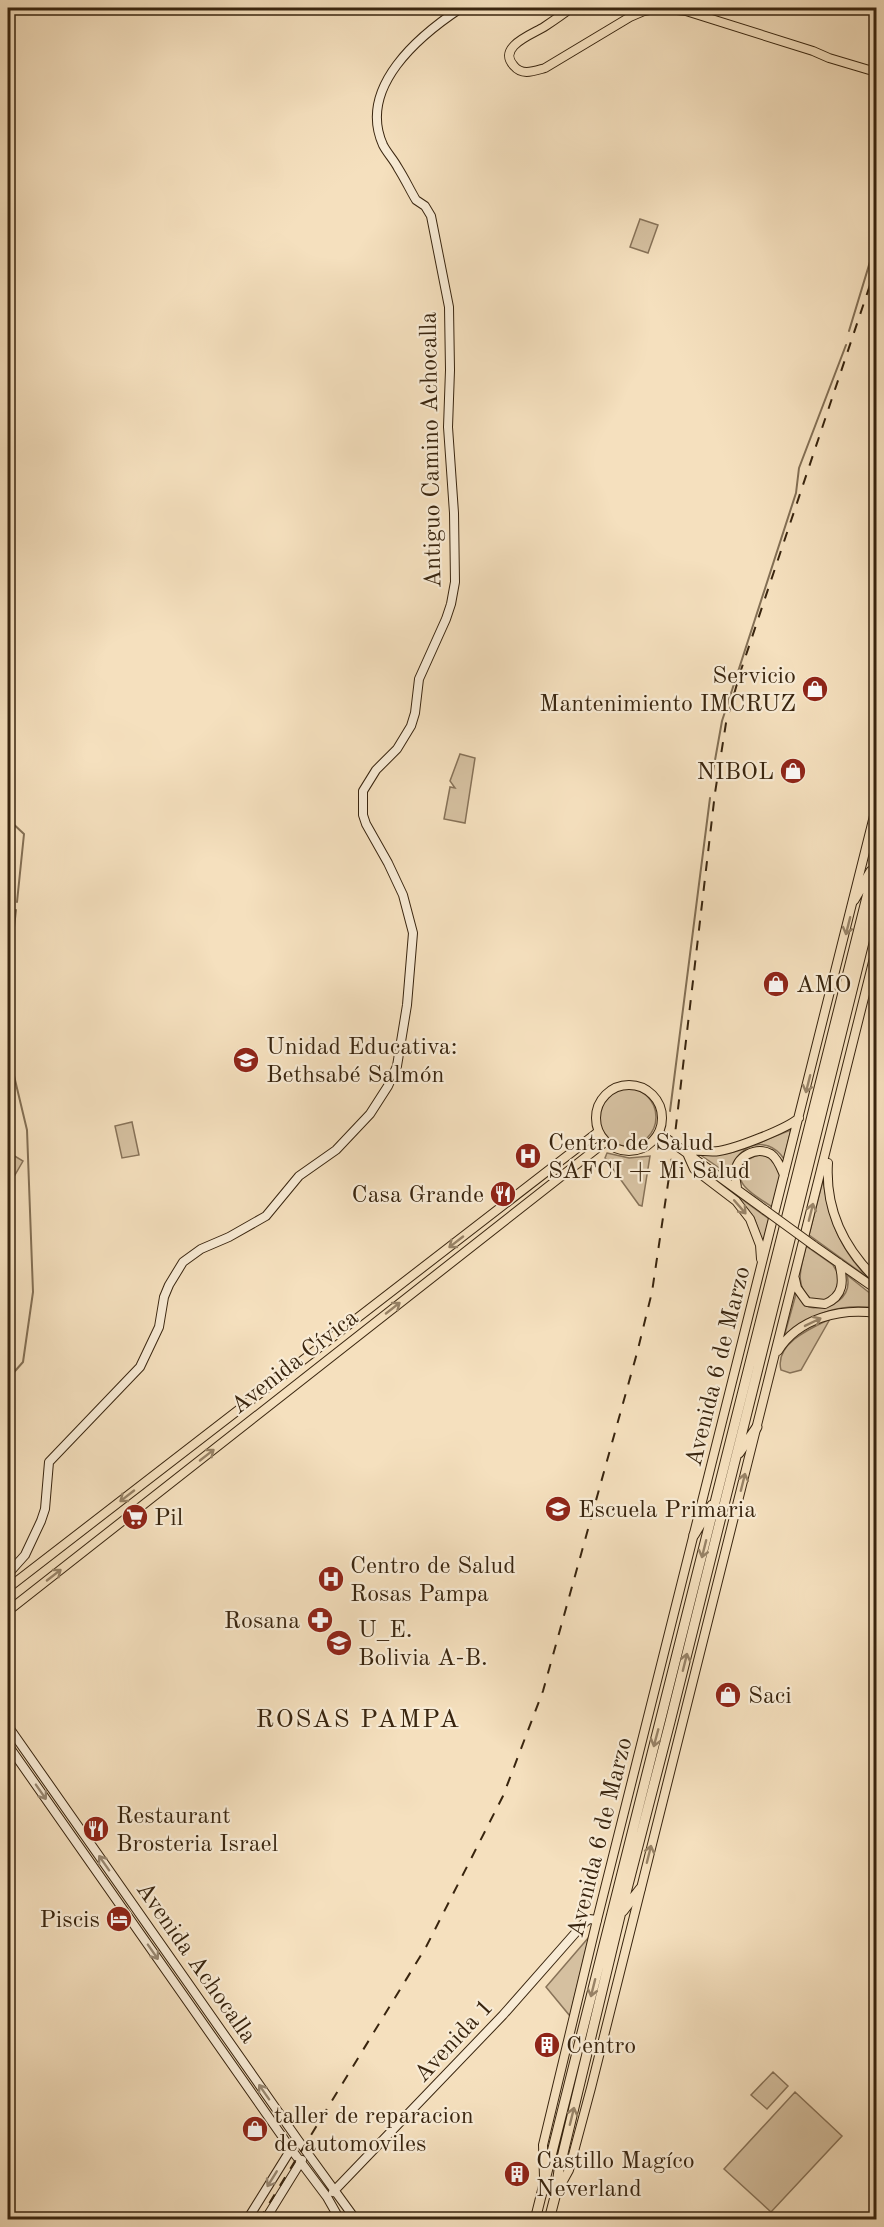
<svg xmlns="http://www.w3.org/2000/svg" width="884" height="2227" font-family="'Old Standard TT',serif">
  <rect width="100%" height="100%" fill="#f5e0be"/>
  <filter id="stains"><feTurbulence type="fractalNoise" baseFrequency=".00333" numOctaves="4"/><feColorMatrix values="0 0 0 0 .2 0 0 0 0 .09 0 0 0 0 .02 0 0 0 .5 -.17"/></filter>
  <radialGradient id="worn" r=".72"><stop offset=".6" stop-color="#630" stop-opacity="0"/><stop offset="1" stop-color="#630" stop-opacity=".3"/></radialGradient>
  <path fill="#d5c0a0" stroke="#877258" stroke-width="1.5" d="M640 219 658 225 648 253 630 247Z
    M460 754 475 758 465 823 444 819 450 787 455 788 450 781Z
    M598 1117a29 29 0 1 1 58 0a29 29 0 1 1-58 0Z
    M132 1122 139 1155 122 1158 115 1126Z
    M791 1130 784 1159C766 1132 733 1146 731 1176L699 1154C731 1160 762 1140 791 1130Z
    M8 1152 23 1161 8 1187Z
    M607 1153 629 1158 650 1156 642 1206 639 1205 605 1158Z
    M762 1154C789 1165 779 1186 772 1207 760 1198 731 1185 742 1166 746 1159 754 1156 762 1154Z
    M707 1174 769 1219 763 1243 754 1218Z
    M823 1180C829 1220 839 1247 867 1277L809 1235Z
    M806 1246 833 1265 839 1275 836 1293 824 1301 811 1299C793 1284 802 1266 806 1246Z
    M847 1275 876 1298V1308C840 1303 811 1313 784 1337L796 1294 809 1307C830 1311 853 1298 847 1275Z
    M830 1319 801 1370 790 1373 781 1370C774 1344 811 1328 830 1319Z
    M589 1937 570 2016 546 1987Z
    M773 2072 788 2086 767 2109 751 2095Z
    M795 2092 842 2136 771 2212 724 2169Z"/>
  <g fill="none" stroke-linecap="round" stroke-linejoin="round">
    <path stroke="#836f54" stroke-width="2" d="M849 331 876 242
      M712 777 722 721 796 493 799 468 846 345
      M8 819 24 834 17 902
      M8 979 16 910
      M8 1009 10 1059 27 1130 33 1292 23 1362 8 1379
      M670 1111 710 798"/>
    <g stroke="#39250f" stroke-width="10">
      <path id="secondary" d="M8 1574 25 1555 41 1521 45 1509 49 1462 140 1367 159 1327 164 1297 169 1285 183 1262 201 1249 229 1237 266 1216 299 1176 336 1150 370 1114 388 1086 397 1066 407 1005 413 933 403 895 388 863 366 824 363 815V791L376 770 397 749 411 726 415 713 419 679 446 619 451 604 455 582 454 513 448 427 450 370 449 307 431 216 425 206 416 200C410 190 405 179 398 168 394 160 387 153 383 145 357 87 420 35 461 8
        M8 1726 298 2140 356 2220
        M8 1745 291 2149 327 2197 340 2220
        M333 2192 503 2015 585 1922 589 1919 597 1920
        M247 2220 293 2146
        M265 2220 302 2160"/>
    </g>
    <g stroke="#39250f" stroke-width="10">
      <path id="primary" d="M571 8C562 15 553 21 544 27 533 34 496 47 514 66 522 76 534 71 545 68L630 17 644 11 659 8 686 11 813 51 829 58 876 72
        M596 1118a33 33 0 1 1 66 0a33 33 0 1 1-66 0Z
        M659 1133 765 1210
        M686 1151 694 1169 736 1201 750 1219 760 1245 761 1259
        M686 1151C698 1149 709 1153 719 1151 737 1148 786 1129 799 1118
        M828 1163C825 1210 843 1247 876 1279
        M737 1189C737 1184 735 1179 735 1174 736 1156 756 1146 771 1154 778 1159 781 1168 784 1175
        M813 1245 876 1289
        M795 1279 797 1288 807 1302 825 1304C844 1296 844 1281 839 1263
        M778 1351C798 1318 841 1308 876 1313
        M8 1588 598 1132
        M8 1611 605 1142
        M544 2177 543 2145 597 1920 876 808
        M558 2190 569 2170 591 2088 876 950"/>
    </g>
    <g stroke="#39250f" stroke-width="11">
      <path id="highway" d="M854 900 871 871
        M739 1453 757 1427
        M694 1535 712 1505
        M623 1911 640 1889
        M535 2220 876 861
        M549 2220 556 2193 559 2170 620 1916 670 1722 876 894"/>
    </g>
    <use href="#secondary" stroke="#f8ebd5" stroke-width="8"/>
    <use href="#primary" stroke="#f5e0be" stroke-width="8"/>
    <use href="#highway" stroke="#f5e0be" stroke-width="9"/>
    <path stroke="#39250f" stroke-width="2" stroke-dasharray="10 10" stroke-linecap="butt" d="M259 2220 426 1947 503 1796 543 1691 637 1353 652 1292 674 1143 715 793 726 723 740 673 876 267"/>
    <g stroke="#39250f" stroke-width="10" stroke-linecap="butt">
      <path id="primary-bridge" d="M765 1210 813 1245"/>
    </g>
    <use href="#primary-bridge" stroke="#f5e0be" stroke-width="8"/>
  </g>
  <defs><path id="oneway-shaft" d="M-6 0H5M1.5-3L5.5 0L1.5 3" fill="none" stroke-width="1.6" stroke-linecap="round" stroke-linejoin="round" transform="scale(1.5)"/></defs>
  <g stroke="#978266">
    <use href="#oneway-shaft" transform="translate(848 926) rotate(104)"/>
    <use href="#oneway-shaft" transform="translate(808 1084) rotate(104)"/>
    <use href="#oneway-shaft" transform="translate(740 1207) rotate(49)"/>
    <use href="#oneway-shaft" transform="translate(811 1212) rotate(-76)"/>
    <use href="#oneway-shaft" transform="translate(456 1242) rotate(142)"/>
    <use href="#oneway-shaft" transform="translate(393 1308) rotate(-38)"/>
    <use href="#oneway-shaft" transform="translate(813 1322) rotate(-26)"/>
    <use href="#oneway-shaft" transform="translate(207 1455) rotate(-38)"/>
    <use href="#oneway-shaft" transform="translate(743 1482) rotate(-76)"/>
    <use href="#oneway-shaft" transform="translate(127 1496) rotate(142)"/>
    <use href="#oneway-shaft" transform="translate(704 1549) rotate(104)"/>
    <use href="#oneway-shaft" transform="translate(54 1575) rotate(-38)"/>
    <use href="#oneway-shaft" transform="translate(685 1662) rotate(-76)"/>
    <use href="#oneway-shaft" transform="translate(656 1738) rotate(105)"/>
    <use href="#oneway-shaft" transform="translate(649 1854) rotate(-76)"/>
    <use href="#oneway-shaft" transform="translate(593 1988) rotate(104)"/>
    <use href="#oneway-shaft" transform="translate(572 2116) rotate(-76)"/>
  </g>
  <g stroke="#988872">
    <use href="#oneway-shaft" transform="translate(41 1792) rotate(55)"/>
    <use href="#oneway-shaft" transform="translate(104 1863) rotate(-125)"/>
    <use href="#oneway-shaft" transform="translate(153 1952) rotate(55)"/>
    <use href="#oneway-shaft" transform="translate(264 2092) rotate(-125)"/>
    <use href="#oneway-shaft" transform="translate(272 2179) rotate(122)"/>
  </g>
  <defs>
    <g id="shop-disc" transform="scale(1.35)"><circle r="9.5" fill="#8f2418" stroke="#f8ebd5"/><path d="M-5-2.5h2.3a2.7 3.5 0 0 1 5.4 0H5L5.5 6h-11ZM-1.5-2.5h3a1.5 2.3 0 0 0-3 0Z" fill="#fff"/></g>
    <g id="school-disc" transform="scale(1.35)"><circle r="9.5" fill="#8f2418" stroke="#f8ebd5"/><path d="M0-5L7-2L0 1L-7-2ZM-4 1L0 2.5L4 1V4Q0 6-4 4Z" fill="#fff"/></g>
    <g id="hospital-disc" transform="scale(1.35)"><circle r="9.5" fill="#8f2418" stroke="#f8ebd5"/><path d="M-5-5h3v3.5h4V-5h3V5h-3V1.5h-4V5h-3Z" fill="#fff"/></g>
    <g id="restaurant-disc" transform="scale(1.35)"><circle r="9.5" fill="#8f2418" stroke="#f8ebd5"/><path d="M-5-6h1v4h1v-4h1v4h1v-4h1v5L-1.5 .5V6h-2V.5L-5-1ZM5-6V6H3V1.5H1.5Q1.5-4 5-6Z" fill="#fff"/></g>
    <g id="supermarket-disc" transform="scale(1.35)"><circle r="9.5" fill="#8f2418" stroke="#f8ebd5"/><path d="M-6-5.5h2.5l.6 2H6L4.5 2H-2.5L-4.4-4H-6ZM-1.5 3.2a1.3 1.3 0 1 0 .1 0ZM3 3.2a1.3 1.3 0 1 0 .1 0Z" fill="#fff"/></g>
    <g id="pharmacy-disc" transform="scale(1.35)"><circle r="9.5" fill="#8f2418" stroke="#f8ebd5"/><path d="M-2-6h4v4h4v4h-4v4h-4v-4h-4v-4h4Z" fill="#fff"/></g>
    <g id="hotel-disc" transform="scale(1.35)"><circle r="9.5" fill="#8f2418" stroke="#f8ebd5"/><path d="M-6-4.5h1.5V1H6V5H4.5V3h-9V5H-6ZM-4 0a1.8 1.8 0 1 1 3.6 0ZM.5 0V-2.5h3Q6-2.5 6 0Z" fill="#fff"/></g>
    <g id="building-disc" transform="scale(1.35)"><circle r="9.5" fill="#8f2418" stroke="#f8ebd5"/><path d="M-4-6H4V6H1V3H-1V6H-4ZM-2.5-4.3h1.7v1.8h-1.7ZM.8-4.3h1.7v1.8H.8ZM-2.5-1h1.7V.8h-1.7ZM.8-1h1.7V.8H.8Z" fill="#fff"/></g>
  </defs>
  <g fill-rule="evenodd">
    <use href="#shop-disc" x="815" y="689"/>
    <use href="#shop-disc" x="793" y="771"/>
    <use href="#shop-disc" x="776" y="984"/>
    <use href="#school-disc" x="246" y="1060"/>
    <use href="#hospital-disc" x="528" y="1156"/>
    <use href="#restaurant-disc" x="503" y="1194"/>
    <use href="#school-disc" x="558" y="1509"/>
    <use href="#supermarket-disc" x="135" y="1517"/>
    <use href="#hospital-disc" x="331" y="1579"/>
    <use href="#pharmacy-disc" x="320" y="1620"/>
    <use href="#school-disc" x="339" y="1643"/>
    <use href="#shop-disc" x="728" y="1695"/>
    <use href="#restaurant-disc" x="96" y="1829"/>
    <use href="#hotel-disc" x="119" y="1919"/>
    <use href="#building-disc" x="547" y="2045"/>
    <use href="#shop-disc" x="255" y="2129"/>
    <use href="#building-disc" x="517" y="2174"/>
  </g>
  <g text-anchor="middle" stroke-width="4.5" stroke-linejoin="round" paint-order="stroke">
    <g font-size="24" fill="#39250f" stroke="#f8ebd5">
      <text transform="translate(430 450) rotate(-91)" y="8">Antiguo Camino Achocalla</text>
      <text transform="translate(294 1361) rotate(-38)" y="8">Avenida Cívica</text>
      <text transform="translate(717 1366) rotate(-76)" y="8">Avenida 6 de Marzo</text>
      <text transform="translate(599 1837) rotate(-76)" y="8">Avenida 6 de Marzo</text>
      <text transform="translate(197 1962) rotate(55)" y="8">Avenida Achocalla</text>
      <text transform="translate(453 2040) rotate(-47)" y="8">Avenida 1</text>
    </g>
    <g font-size="24" fill="#39250f" stroke="#f8ebd5" text-anchor="start">
      <text x="796" y="683" text-anchor="end">Servicio<tspan x="796" dy="28">Mantenimiento IMCRUZ</tspan></text>
      <text x="774" y="779" text-anchor="end">NIBOL</text>
      <text x="796" y="992">AMO</text>
      <text x="266" y="1054">Unidad Educativa:<tspan x="266" dy="28">Bethsabé Salmón</tspan></text>
      <text x="548" y="1150">Centro de Salud<tspan x="548" dy="28">SAFCI + Mi Salud</tspan></text>
      <text x="484" y="1202" text-anchor="end">Casa Grande</text>
      <text x="578" y="1517">Escuela Primaria</text>
      <text x="154" y="1525">Pil</text>
      <text x="350" y="1573">Centro de Salud<tspan x="350" dy="28">Rosas Pampa</tspan></text>
      <text x="300" y="1628" text-anchor="end">Rosana</text>
      <text x="358" y="1637">U_E.<tspan x="358" dy="28">Bolivia A-B.</tspan></text>
      <text x="748" y="1703">Saci</text>
      <text x="116" y="1823">Restaurant<tspan x="116" dy="28">Brosteria Israel</tspan></text>
      <text x="100" y="1927" text-anchor="end">Piscis</text>
      <text x="566" y="2053">Centro</text>
      <text x="274" y="2123">taller de reparacion<tspan x="274" dy="28">de automoviles</tspan></text>
      <text x="536" y="2168">Castillo Magíco<tspan x="536" dy="28">Neverland</tspan></text>
    </g>
    <g font-size="26" letter-spacing="1.5" fill="#39250f" stroke="#f8ebd5">
      <text x="358" y="1727">ROSAS PAMPA</text>
    </g>
  </g>
  <rect width="884" height="2227" fill="none" stroke="#f5e0be" stroke-width="30"/>
  <rect x="9" y="9" width="866" height="2209" fill="none" stroke="#39250f" stroke-width="3"/>
  <rect x="15" y="15" width="854" height="2197" fill="none" stroke="#39250f" stroke-width="1.5"/>
  <rect width="100%" height="100%" filter="url(#stains)"/>
  <rect width="100%" height="100%" fill="url(#worn)"/>
</svg>
